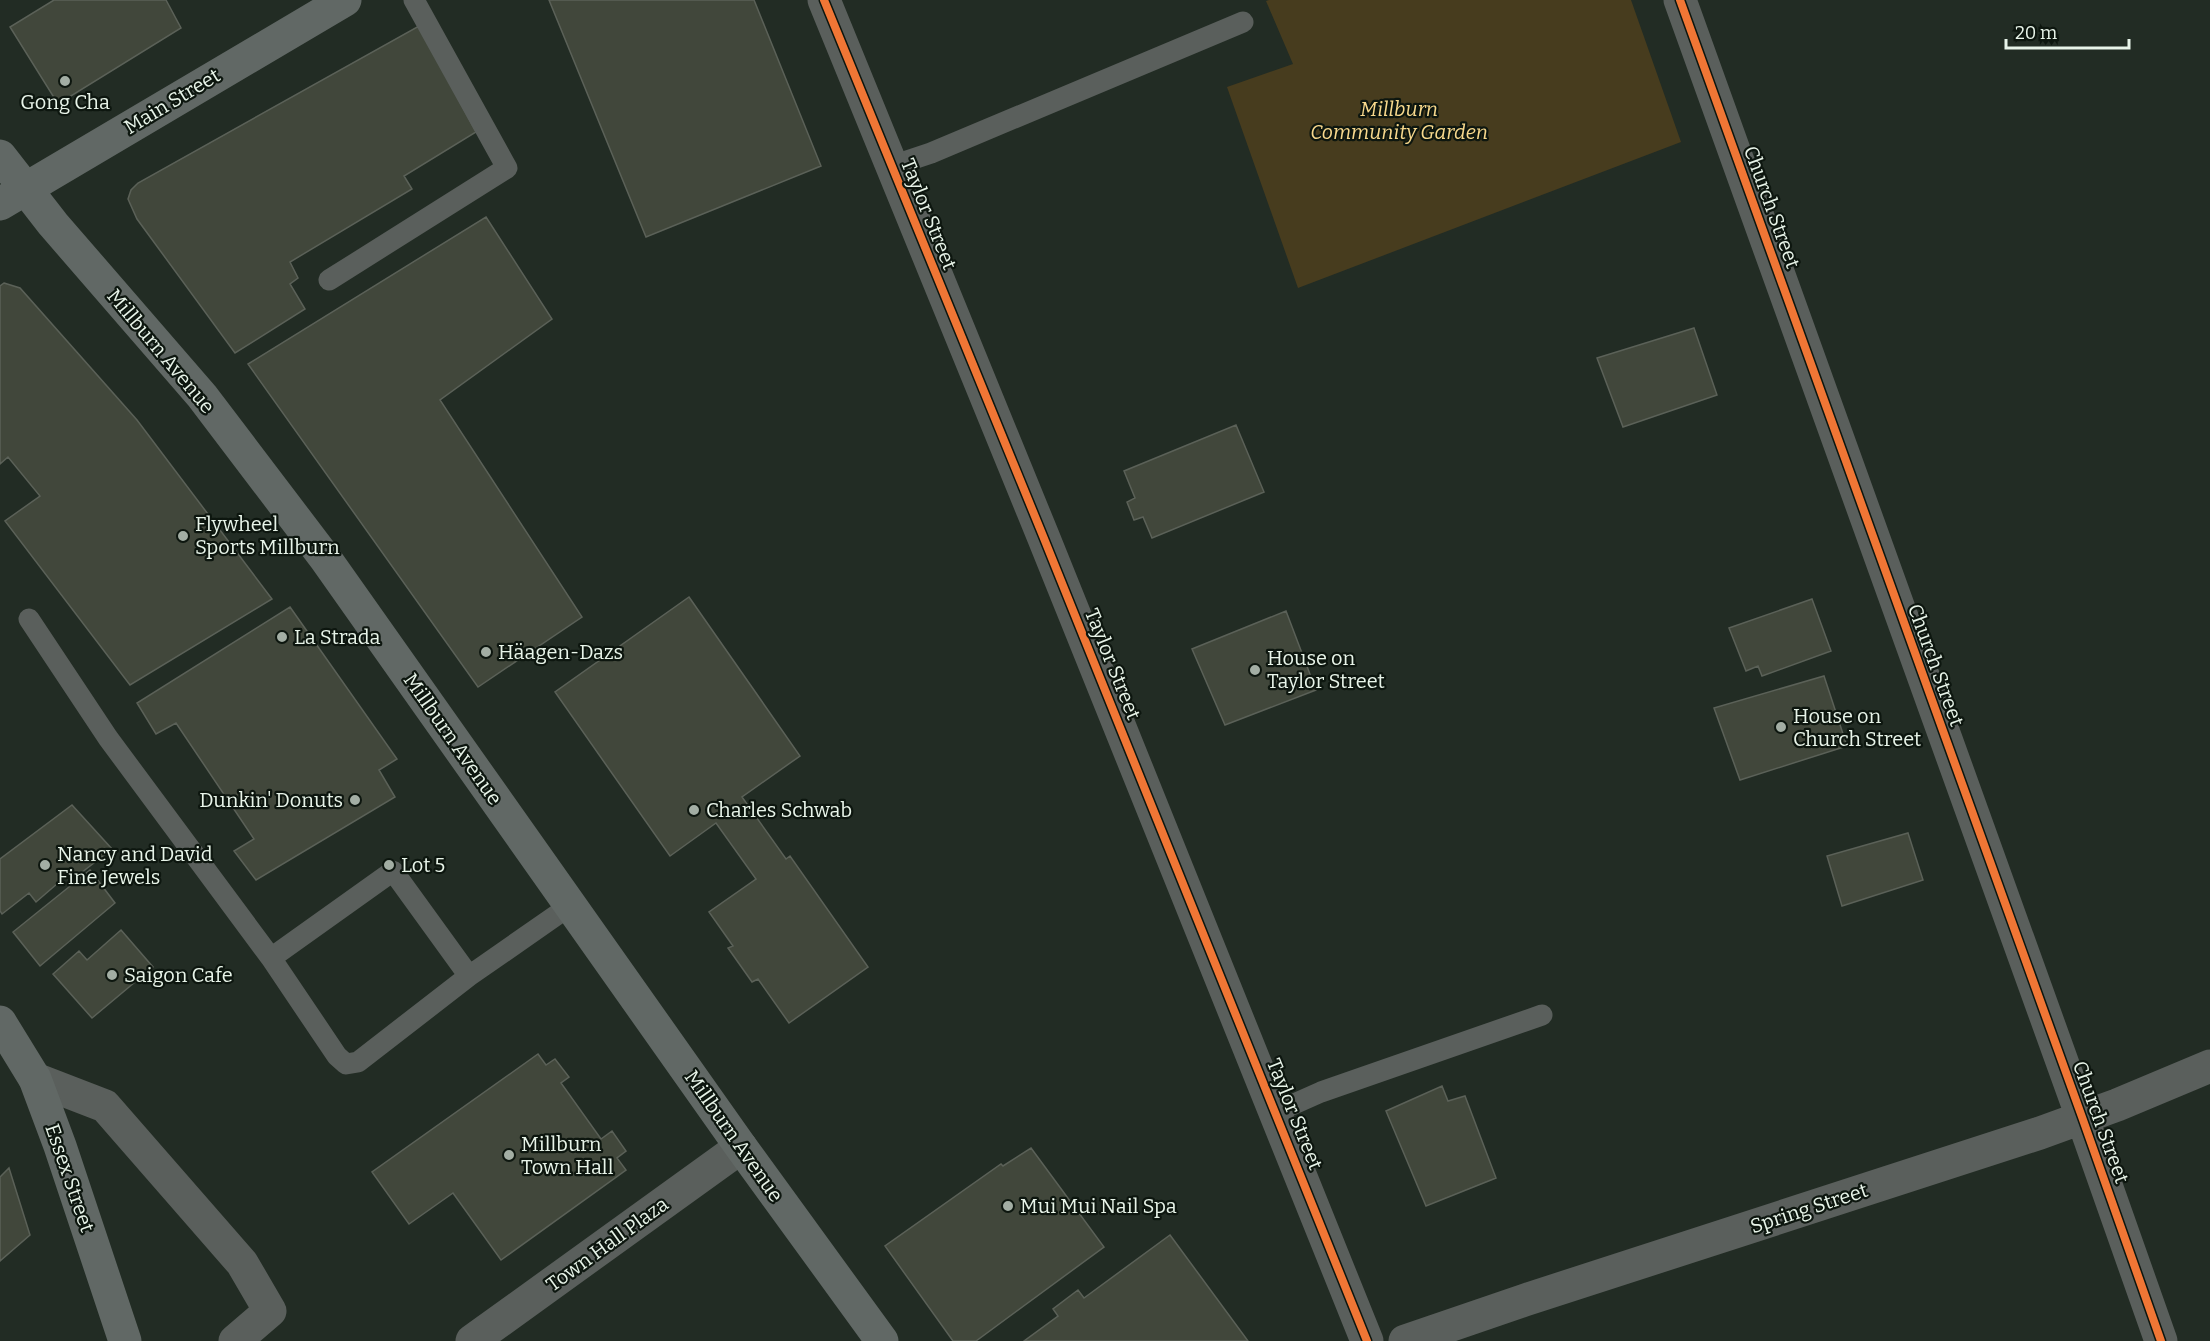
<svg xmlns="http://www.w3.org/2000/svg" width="2210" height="1341" font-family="Bitter,serif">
  <rect width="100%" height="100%" fill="#222c24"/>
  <path fill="#473c1e" d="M1269 0H1631L1681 142 1298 288 1227 87 1293 64 1266 1Z"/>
  <path fill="#41473b" stroke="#5b6158" stroke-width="1.5" d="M54 0H166L181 28 58 104 10 27Z
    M549 0H754L821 166 646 237Z
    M419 26 476 132 404 176 412 189 290 262 298 278 290 284 305 309 235 353 137 219 128 199 131 190 138 183Z
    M486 217 552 319 440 400 582 617 478 687 248 364Z
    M4 283 20 288 137 420 272 599 130 685 5 521 40 496 8 457 0 464V286Z
    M1694 328 1717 395 1623 427 1597 358Z
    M1236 425 1264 492 1152 538 1143 517 1134 520 1127 502 1135 498 1124 471Z
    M689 597 800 756 742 797 786 859 790 856 868 967 789 1023 758 979 752 982 728 948 733 946 709 912 756 879 716 823 670 856 555 692Z
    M1812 599 1831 651 1762 676 1758 666 1746 671 1729 628Z
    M290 607 397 759 379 770 395 797 256 880 234 851 254 839 176 723 156 734 137 703Z
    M1286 611 1316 690 1225 725 1192 649Z
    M1824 676 1847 746 1740 780 1714 708Z
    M72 805 112 849 77 876 72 871 36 902 29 893 2 914 0 911V859Z
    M1908 833 1923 880 1842 906 1827 856Z
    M90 870 115 903 40 966 13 932Z
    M121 930 153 967 92 1018 53 974 79 951 87 960Z
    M538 1054 546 1065 555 1059 569 1077 561 1083 601 1139 612 1131 626 1151 617 1158 626 1170 501 1260 453 1193 409 1224 372 1172Z
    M1442 1086 1448 1101 1465 1096 1496 1178 1426 1206 1386 1111Z
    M1031 1148 1104 1247 976 1341H953L885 1246 1001 1164 1003 1166Z
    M9 1168 30 1235 0 1261V1177Z
    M1170 1235 1248 1341H1024L1058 1316 1053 1309 1078 1290 1084 1298Z"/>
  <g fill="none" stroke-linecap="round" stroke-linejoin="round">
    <path stroke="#5a5f5c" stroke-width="21" d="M892 166 931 153 1243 22
      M329 280 507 168 414 0
      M29 619 108 738 271 958 393 871 469 976 358 1062 346 1064 337 1056 271 958
      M469 976 571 905
      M1276 1112 1321 1092 1542 1015"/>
    <path stroke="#5a5f5c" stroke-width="33" d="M824 0 1043 536 1367 1341
      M1680 0 2082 1117 2161 1341
      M35 1079 105 1106 242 1263 270 1311 235 1341
      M472 1341 741 1147
      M1405 1341 1525 1300 2040 1133 2117 1105 2210 1066"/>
    <path stroke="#616865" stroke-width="33" d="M0 156 53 224 202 396 325 558 741 1147 882 1341
      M0 204 345 0
      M0 1022 35 1079 60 1146 125 1341"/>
    <g stroke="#0d160f" stroke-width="11">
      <path id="cycleway" d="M824 0 1043 536 1367 1341
        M1680 0 2082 1117 2161 1341"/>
    </g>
    <use href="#cycleway" stroke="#f07635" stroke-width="8"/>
  </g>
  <g fill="#a3aea4" stroke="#0d160f" stroke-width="2">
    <circle cx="65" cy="81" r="6"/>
    <circle cx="183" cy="536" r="6"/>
    <circle cx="282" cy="637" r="6"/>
    <circle cx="486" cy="652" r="6"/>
    <circle cx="1255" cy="670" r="6"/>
    <circle cx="1781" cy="727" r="6"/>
    <circle cx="355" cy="800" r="6"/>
    <circle cx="694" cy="810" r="6"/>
    <circle cx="45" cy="865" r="6"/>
    <circle cx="389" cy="865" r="6"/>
    <circle cx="112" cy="975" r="6"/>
    <circle cx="509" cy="1155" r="6"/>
    <circle cx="1008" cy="1206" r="6"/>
  </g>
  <g text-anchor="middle" stroke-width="4.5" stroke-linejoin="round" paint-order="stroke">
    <g font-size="20" fill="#e8f4e9" stroke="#0d160f">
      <text transform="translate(172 101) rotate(-31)" y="7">Main Street</text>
      <text transform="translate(1772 207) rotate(70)" y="7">Church Street</text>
      <text transform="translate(929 214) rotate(68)" y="7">Taylor Street</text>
      <text transform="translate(161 351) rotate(50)" y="7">Millburn Avenue</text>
      <text transform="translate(1113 664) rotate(68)" y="7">Taylor Street</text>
      <text transform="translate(1936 665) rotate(70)" y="7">Church Street</text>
      <text transform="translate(453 739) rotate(55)" y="7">Millburn Avenue</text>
      <text transform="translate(1295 1114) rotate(68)" y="7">Taylor Street</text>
      <text transform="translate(2101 1122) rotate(70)" y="7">Church Street</text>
      <text transform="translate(734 1136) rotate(55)" y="7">Millburn Avenue</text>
      <text transform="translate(70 1178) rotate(71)" y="7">Essex Street</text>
      <text transform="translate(1809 1208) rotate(-18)" y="7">Spring Street</text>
      <text transform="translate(607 1244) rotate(-36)" y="7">Town Hall Plaza</text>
    </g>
    <g font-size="20" fill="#e8f4e9" stroke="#0d160f" text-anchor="start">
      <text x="65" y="109" text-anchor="middle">Gong Cha</text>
      <text x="195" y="531">Flywheel<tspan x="195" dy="23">Sports Millburn</tspan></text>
      <text x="294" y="644">La Strada</text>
      <text x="498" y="659">Häagen-Dazs</text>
      <text x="1267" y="665">House on<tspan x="1267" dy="23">Taylor Street</tspan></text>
      <text x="1793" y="723">House on<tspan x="1793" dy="23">Church Street</tspan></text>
      <text x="343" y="807" text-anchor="end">Dunkin' Donuts</text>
      <text x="706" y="817">Charles Schwab</text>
      <text x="57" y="861">Nancy and David<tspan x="57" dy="23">Fine Jewels</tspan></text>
      <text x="401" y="872">Lot 5</text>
      <text x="124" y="982">Saigon Cafe</text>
      <text x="521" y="1151">Millburn<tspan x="521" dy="23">Town Hall</tspan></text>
      <text x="1020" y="1213">Mui Mui Nail Spa</text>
    </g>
    <g font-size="20" font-style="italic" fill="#f8d98d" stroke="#0d160f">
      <text x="1399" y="116">Millburn<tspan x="1399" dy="23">Community Garden</tspan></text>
    </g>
  </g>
  <path d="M2006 39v9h123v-9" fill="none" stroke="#e8f4e9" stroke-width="3"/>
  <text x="2015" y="39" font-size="18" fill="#e8f4e9" stroke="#0d160f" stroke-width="4.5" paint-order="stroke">20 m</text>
</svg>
